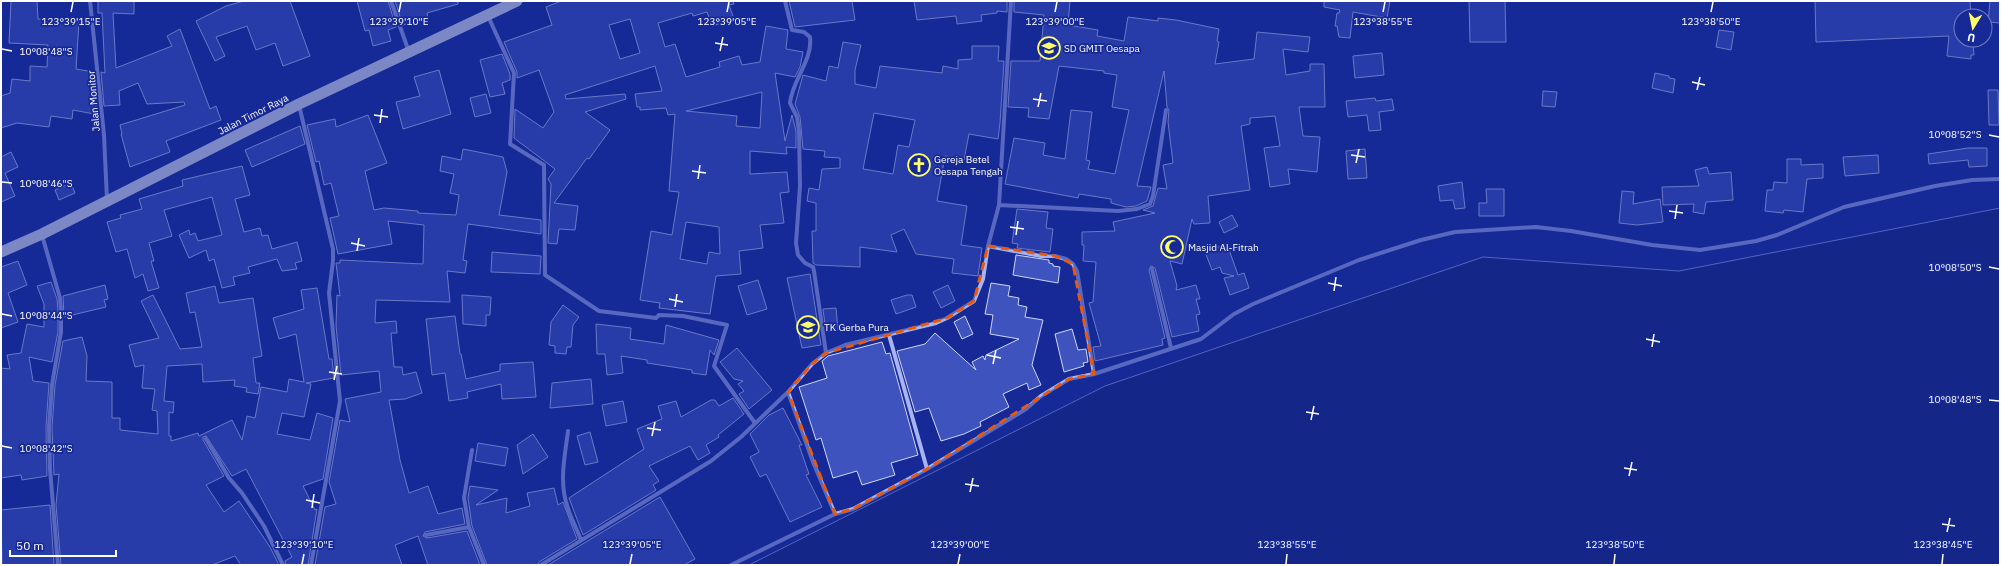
<svg xmlns="http://www.w3.org/2000/svg" width="2001" height="566" font-family="'IBM Plex Sans',sans-serif">
  <rect width="100%" height="100%" fill="#162997"/>
  <path fill="#152379" stroke="#9aaaf4" d="M2000 208V565H749L1105 386 1483 257 1679 271Z"/>
  <path fill="#3e53be" stroke="#cfd7fc" fill-rule="evenodd" d="M11 1H37L38 19 79 21 76 69 94 72 97 106H95L94 114 73 110 72 119 51 116 49 127 17 123 1 128V96L10 93 12 79 30 81V66L47 67 48 45 9 43Z
    M98 1H134V14L113 13 116 68 172 46 167 36 180 29 210 109 216 106 221 120 166 141 170 152 130 167 121 134H122L120 125 185 105 184 102 147 104 138 83 119 91 120 105 104 106 101 72 105 73 102 13H98Z
    M244 1H290L310 56 283 66 275 43 256 50 247 26 216 37 225 56 215 61 196 21 226 6Z
    M357 1H388L396 27 388 30 391 41 373 46 369 30 365 31Z
    M395 1H458V4L427 13 428 18 403 25Z
    M561 1H733L734 4 729 5 734 19 712 26 707 12 693 16 692 13 658 23 665 47 675 44 686 77 720 67 719 62 739 56 742 65 760 62 766 26 788 30 786 49 803 52 800 67 795 77 775 73 785 141 792 115 796 131V148L786 147 787 154 750 151V174L787 172 789 192 780 193 784 223 760 225 763 248 739 251 741 274 716 276 710 314 659 308 660 303 640 300 651 231 672 235 679 192 669 191 675 114 668 115 666 108 640 110V107H637L635 94 662 91 655 66 565 95 566 99 625 94 626 99 585 112 610 130 589 159 587 158 554 203 578 206 575 230 559 229 557 244 548 243 551 184 548 179 555 169 514 138 515 109 543 128 554 112 539 70 517 78V72L504 42 552 25 546 7ZM630 19 640 53 620 59 609 25ZM762 92 760 128 736 126 737 116 686 111ZM686 222 719 227 720 254 709 252 707 264 680 259Z
    M789 1H852L855 20 795 27Z
    M914 1H1007V12L997 11V13L981 15 982 21 957 24 956 16 917 20Z
    M1014 1H1070L1068 25 1098 30 1097 36 1124 41 1128 17 1158 21V18L1176 20 1219 29 1217 41 1219 42 1215 64 1254 59 1257 32 1310 37 1308 52 1283 49 1286 75 1310 71V64H1324L1325 107H1299L1303 136 1320 137 1317 172 1288 169 1290 184 1270 187 1264 148 1280 146 1275 116 1250 118V124L1241 126 1250 190 1208 196 1210 223 1194 224 1192 219 1182 264 1170 261 1177 286 1176 290 1196 285 1200 299H1196L1200 314 1196 315 1199 331 1172 337 1155 268 1151 266 1149 270 1165 338 1162 339 1163 345 1095 361 1093 347 1101 346 1089 303 1093 302 1096 262 1083 261 1084 245H1082V232L1115 231 1113 222 1155 213 1143 210 1153 206 1158 188 1167 189 1163 165 1173 163 1168 122 1169 110 1167 107 1164 71 1137 186 1151 187 1147 201 1136 206 1126 207 1111 203V199L1079 194 1078 198 1005 184 1014 138 1045 143 1043 155 1065 159 1071 110 1092 112 1086 160 1090 161 1088 169 1115 174 1129 110 1112 107 1117 75 1104 73V71L1059 66 1049 119 1028 117 1029 108 1008 107 1011 61H1040L1044 15 1014 12Z
    M1324 1H1390L1387 18 1353 12 1350 38 1339 37 1337 26H1335L1337 13H1339L1340 10 1324 7Z
    M1469 1H1505L1506 42H1470Z
    M1815 1H1970L1971 16H1961V41L1973 43 1974 55H1971V59L1947 56 1949 36 1816 42Z
    M1990 1H2000V23L1988 22Z
    M1719 30 1734 32 1731 50 1716 47Z
    M843 42 861 45 855 70V84L876 88 880 66 942 73 943 66 958 69V60L972 59V46H999L998 61H1004L1000 123 998 139 969 134 964 160 945 156 937 201 967 206 961 245 982 248 978 276 952 273 954 259 916 254 904 229 891 235 897 252 860 247V267L816 265 813 263 812 231H816V203L807 201 809 188 819 190 822 169 840 168V158L824 157 825 151 803 149 800 117 795 104 803 75 826 81 829 66 838 68ZM874 113 915 120 909 147 898 145 893 174 863 169Z
    M1382 53 1384 75 1355 78 1353 56Z
    M502 54 510 74V80L502 83 505 94 490 97 480 60Z
    M439 70 451 114 403 129 396 102 420 96 414 77Z
    M1655 73 1669 76V78L1675 79 1673 93 1652 88Z
    M1988 90H1998L1999 125H1989Z
    M1543 91 1557 92 1555 107 1542 106Z
    M486 94 491 113 475 117 470 98Z
    M1375 98 1376 101 1392 99 1394 110 1379 112 1381 130 1369 131 1367 115 1348 117 1346 101Z
    M368 115 387 163 365 171 374 210 384 208 418 211V213L456 215 459 195 450 193 454 174 440 171 442 156 461 160 463 149 503 157 507 172 499 215 541 220V234L468 224 463 260 467 261 465 273 447 271 450 302 376 300 375 323 396 321 397 333H391L394 367H402L403 375 416 372 422 393 405 399 389 400 400 460 409 493 428 486 438 514 462 508 465 524 425 532 423 536 427 538 467 531 480 565H428L418 536 395 545 402 565H315L325 507 336 504 329 482 340 420 350 422 345 399 381 392 379 371 341 375 336 326 337 295 340 296 336 263H340V260L423 264 424 225 388 221 392 244 338 254 330 218 339 216 331 183 324 185 319 161 316 162 307 125 335 119 336 127Z
    M300 126 305 144 252 167 245 150Z
    M1968 148H1987V166L1969 167 1968 160 1929 164 1928 154Z
    M1365 149 1367 178 1348 179 1346 151Z
    M11 152 18 167 5 173 15 196 1 202V157Z
    M1878 155 1879 173 1845 176 1843 157Z
    M1787 159H1801V165L1823 164V178L1807 179 1803 212 1784 210 1783 213 1765 211 1767 190H1773L1774 182 1787 183Z
    M242 166 250 195 235 199 244 232 260 228 262 236 268 235 272 249 297 242 302 261 295 263 297 269 282 271 277 259 248 267 250 273 233 277 235 285 222 288 214 259 209 261 206 250 189 258 179 235 189 230 190 235 195 233 198 241 222 235 212 197 164 210 172 236 149 243 154 261H151L159 288 148 291 143 274 135 278 127 249 116 252 107 222 121 218 120 215 142 209 139 199 183 186 182 180Z
    M1707 167 1709 174 1731 172 1733 200 1706 202 1704 214 1693 212 1694 204 1663 205 1662 187 1699 186 1695 170Z
    M1462 182 1465 208 1455 209 1453 200 1440 201 1438 186Z
    M71 183 75 193 59 200 55 190Z
    M1486 189H1504V216H1479V203H1487Z
    M1622 191 1634 192 1633 204 1660 199 1663 222 1637 225 1619 223Z
    M1017 209 1048 212 1046 228 1053 229 1050 252 1017 248 1018 244 1012 243Z
    M1232 215 1238 226 1224 233 1219 222Z
    M1227 244 1238 275 1244 273 1249 288 1230 295 1224 278 1234 276 1222 273 1220 267 1212 270 1205 252Z
    M492 252 541 256 540 274 491 272Z
    M1016 255 1049 260V263L1053 264V266L1060 267 1058 283 1013 275Z
    M18 261 27 285 8 293 18 322 1 328V267Z
    M810 274 821 345 802 348 787 278Z
    M758 280 767 309 747 315 738 286Z
    M51 282 57 299 58 311V332L52 362 29 357 33 381 49 383 46 427 47 476 22 480 21 475 1 478V368L10 369 7 355 21 353 27 324 44 327V304L37 286Z
    M991 283 1010 286 1008 296 1019 298 1018 305 1027 307 1025 317 1043 320 1032 365 1041 385 1029 390 1027 383 1003 394 1009 407 980 422 981 426 964 434 941 441 929 408 915 412 897 351 925 344 935 333 976 370 972 362 983 356 985 360 986 355 1019 339 990 334 993 315 985 314Z
    M105 285 108 299 104 300 106 307 64 317 63 296Z
    M948 285 955 301 941 308 933 292Z
    M215 286 219 303 253 298 262 356 253 358 256 383H260L258 394 246 392 247 388 234 386 235 380 203 382 202 364 167 366 164 401 174 402 173 413 169 412V436H171V441L198 433 199 436 232 420 242 440 247 416 255 418 261 387 287 392 289 379 304 382 296 334 279 339 273 318 304 309 301 290 317 288 329 359H332L334 378 306 383 311 384 304 417 282 413 277 434 310 440 317 413 333 418 323 479 303 486 315 510 317 509 308 565H286L285 561 292 557 246 469 232 476 206 436 203 437V440L224 476 206 485 224 512 239 501 270 547 279 565H241L235 556 212 565H61L56 505 59 474 54 475 52 427 55 385 63 341 82 337 87 356 86 381 112 382V418H120V430L158 434 157 411 152 410 155 389 142 388 144 365 135 367 129 345 159 338 141 301 153 295 180 349 202 347 195 312 190 313 186 293Z
    M462 295 491 297 490 315H486V326L463 324Z
    M907 295H912L916 307 896 314 891 300Z
    M563 305 579 317 573 325 571 347H567L566 354 555 353V346L549 345 551 322Z
    M836 308 838 330 826 332 823 309Z
    M455 316 460 354H461L466 379 500 371V364L533 362 536 397 502 399 501 384 467 392 468 398 449 401 445 373 432 375 426 319Z
    M965 316 973 334 962 339 954 322Z
    M596 324 631 328 630 339 664 344 666 325 719 340 714 355 710 350 706 375 692 373V370L647 363V360L621 356 623 373 607 375 605 354H597Z
    M1072 329 1078 350 1086 349 1088 362 1083 363 1084 366 1064 372 1055 334Z
    M882 342 886 354 890 353 918 455 891 463 895 475 862 485 857 471 833 478 821 438 816 440 799 387 827 378 822 361 828 356Z
    M737 348 772 390 749 409 739 394 744 391 738 384 743 381 734 379 720 362Z
    M591 379 593 404 550 408 552 383Z
    M733 398 744 414 718 435 719 437 706 445 710 453 698 460 690 446 649 466 659 481 653 485 656 490 583 535 569 498 644 449 637 429 662 419 658 406 676 401 681 417 711 400H715L719 406Z
    M623 401 627 422 606 426 602 405Z
    M783 408 802 445H799L809 474 806 475 822 507 790 522 766 474 760 477 750 457 759 452 750 434 769 415Z
    M590 432 598 462 585 465 577 436Z
    M533 434 548 457 523 474 517 445Z
    M478 443 508 448 505 466 475 461Z
    M470 486 498 490 476 505 507 498 506 513 530 506 527 493 554 488 558 505 563 502 577 539 539 562 538 565H487L472 526 468 498Z
    M660 497 695 559 684 565H548Z
    M50 505 54 565H2L1 510Z"/>
  <g fill="none" stroke-linecap="round" stroke-linejoin="round">
    <path stroke="#a8b4f2" stroke-width="4" d="M90 1 104 135 107 200
      M391 1 409 52
      M785 1 792 30 804 32 810 37C813 60 792 80 790 103L797 117 799 131 800 186 796 243 798 255 805 263 813 267 814 271 826 353
      M488 16 514 73 510 144 544 165 545 275 599 311 656 318 659 315 683 316 727 325 714 366 755 423
      M299 105 333 249V261L329 293 340 401 311 565
      M999 205 1118 211 1137 209 1150 204 1153 196 1166 110
      M42 235 60 298 61 311V332L52 385 49 427 50 469 58 565
      M988 246 1041 256H1055L1066 259 1073 264 1077 271 1094 374
      M1152 269 1171 348
      M889 335 927 469
      M788 392 813 462 835 514
      M568 431C565 455 559 482 567 505 570 517 577 529 581 540
      M206 439 229 478 242 493 264 526 283 565
      M472 450 464 498 469 527 484 565
      M426 535 469 527
      M541 565 711 461 741 437 788 392 812 364 826 353 845 345 936 323 947 318 974 301 983 279 988 246 999 205 1011 1
      M731 565 835 514 853 509 927 469 1026 409 1041 396 1069 379 1094 374 1201 339 1234 314 1253 304 1359 260 1421 240 1455 232 1536 227 1571 231 1652 245 1700 250 1756 241 1777 235 1844 207 1935 186 1972 180 2000 179"/>
    <path stroke="#f9faff" stroke-width="11" d="M1 252 42 234 299 104 517 1"/>
  </g>
  <path d="M0 0H2001V566H0ZM988 246 1055 256 1073 264 1094 374 1069 379 927 469 853 509 835 514 788 392 812 364 826 353 947 318 974 301Z" fill="#162997" fill-opacity=".55" fill-rule="evenodd"/>
  <path fill="none" stroke="#e8590c" stroke-width="3" stroke-dasharray="8 5" stroke-linejoin="round" d="M988 246 1055 256 1073 264 1094 374 1069 379 927 469 853 509 835 514 788 392 812 364 826 353 947 318 974 301Z"/>
  <path fill="none" stroke="#fff" stroke-width="1.5" d="M71 12 73 2M399 12 401 2M727 12 729 2M1055 12 1057 2M1383 12 1385 2M1711 12 1713 2M715 43 728 45M2 49 12 51M720 51 723 37M1692 82 1705 85M1697 90 1700 77M1033 99 1047 101M1038 107 1041 93M374 115 388 117M380 123 382 109M1989 135 1999 137M1351 155 1365 157M1356 163 1359 149M692 171 706 173M698 179 700 165M2 182 12 183M1669 211 1683 213M1675 219 1677 205M1010 227 1024 229M1016 235 1018 221M351 243 365 246M357 251 359 238M1989 267 1999 269M1328 283 1342 286M1334 291 1336 277M669 299 683 302M675 307 677 294M2 314 12 316M1646 339 1660 342M1652 347 1654 334M987 355 1001 358M993 364 996 350M329 372 342 374M334 380 337 366M1989 400 1999 401M1306 412 1319 414M1311 420 1314 406M647 428 661 430M652 436 655 422M2 446 12 448M1624 468 1637 470M1629 476 1632 462M965 484 979 486M970 492 973 478M306 500 320 503M312 508 314 494M1942 524 1955 526M1947 532 1950 518M302 564 304 554M630 564 632 554M958 564 960 554M1286 564 1287 554M1614 564 1615 554M1942 564 1943 554"/>
  <defs>
    <g id="school-ring" transform="scale(1.15)"><circle r="9.5" fill="#162997" stroke="#ffff69" stroke-width="1.5"/><path d="M0-5L7-2L0 1L-7-2ZM-4 1L0 2.5L4 1V4Q0 6-4 4Z" fill="#ffff69"/></g>
    <g id="church-ring" transform="scale(1.15)"><circle r="9.5" fill="#162997" stroke="#ffff69" stroke-width="1.5"/><path d="M-1.2-6h2.4v3.5h3.3v2.4h-3.3V6h-2.4V-.1h-3.3v-2.4h3.3Z" fill="#ffff69"/></g>
    <g id="mosque-ring" transform="scale(1.15)"><circle r="9.5" fill="#162997" stroke="#ffff69" stroke-width="1.5"/><path d="M3.5-4.9A6 6 0 1 0 3.5 4.9A5 5 0 1 1 3.5-4.9Z" fill="#ffff69"/></g>
  </defs>
  <g fill-rule="evenodd">
    <use href="#school-ring" x="1049" y="48"/>
    <use href="#church-ring" x="919" y="165"/>
    <use href="#mosque-ring" x="1172" y="247"/>
    <use href="#school-ring" x="808" y="327"/>
  </g>
  <g text-anchor="middle" stroke-width="3.5" stroke-linejoin="round" paint-order="stroke">
    <g font-size="10" fill="#fff" stroke="#162997" text-anchor="start">
      <text x="1064" y="52">SD GMIT Oesapa</text>
      <text x="934" y="163">Gereja Betel<tspan x="934" dy="12">Oesapa Tengah</tspan></text>
      <text x="1188" y="251">Masjid Al-Fitrah</text>
      <text x="824" y="331">TK Gerba Pura</text>
    </g>
    <g font-size="10" fill="#fff" stroke="#162997">
      <text transform="translate(93 101) rotate(-95)" y="4">Jalan Monitor</text>
      <text transform="translate(253 114) rotate(-27)" y="4">Jalan Timor Raya</text>
    </g>
  </g>
  <g font-size="10" text-anchor="middle" fill="#fff" stroke="#162997" stroke-width="3.5" stroke-linejoin="round" paint-order="stroke">
    <text x="399" y="25">123°39'10"E</text>
    <text x="727" y="25">123°39'05"E</text>
    <text x="1055" y="25">123°39'00"E</text>
    <text x="1383" y="25">123°38'55"E</text>
    <text x="1711" y="25">123°38'50"E</text>
    <text x="71" y="25">123°39'15"E</text>
    <text x="46" y="55">10°08'48"S</text>
    <text x="1955" y="138">10°08'52"S</text>
    <text x="46" y="187">10°08'46"S</text>
    <text x="1955" y="271">10°08'50"S</text>
    <text x="46" y="319">10°08'44"S</text>
    <text x="1955" y="403">10°08'48"S</text>
    <text x="46" y="452">10°08'42"S</text>
    <text x="304" y="548">123°39'10"E</text>
    <text x="632" y="548">123°39'05"E</text>
    <text x="960" y="548">123°39'00"E</text>
    <text x="1287" y="548">123°38'55"E</text>
    <text x="1615" y="548">123°38'50"E</text>
    <text x="1943" y="548">123°38'45"E</text>
  </g>
  <rect width="2001" height="566" fill="none" stroke="#ffffff" stroke-width="4"/>
  <g transform="translate(1973 28) rotate(190)"><circle r="19" fill="#162997" stroke="#737fc1"/>
  <path d="M0-3L7 15L0 10L-7 15Z" fill="#ffff69"/>
  <text y="-6" font-size="11" font-weight="bold" text-anchor="middle" fill="#ffffff">U</text>
  </g>
  <path d="M10 550v6h106v-6" fill="none" stroke="#ffffff" stroke-width="2"/>
  <text x="16" y="550" font-size="12" fill="#ffffff" stroke="#162997" stroke-width="3" paint-order="stroke">50 m</text>
</svg>
